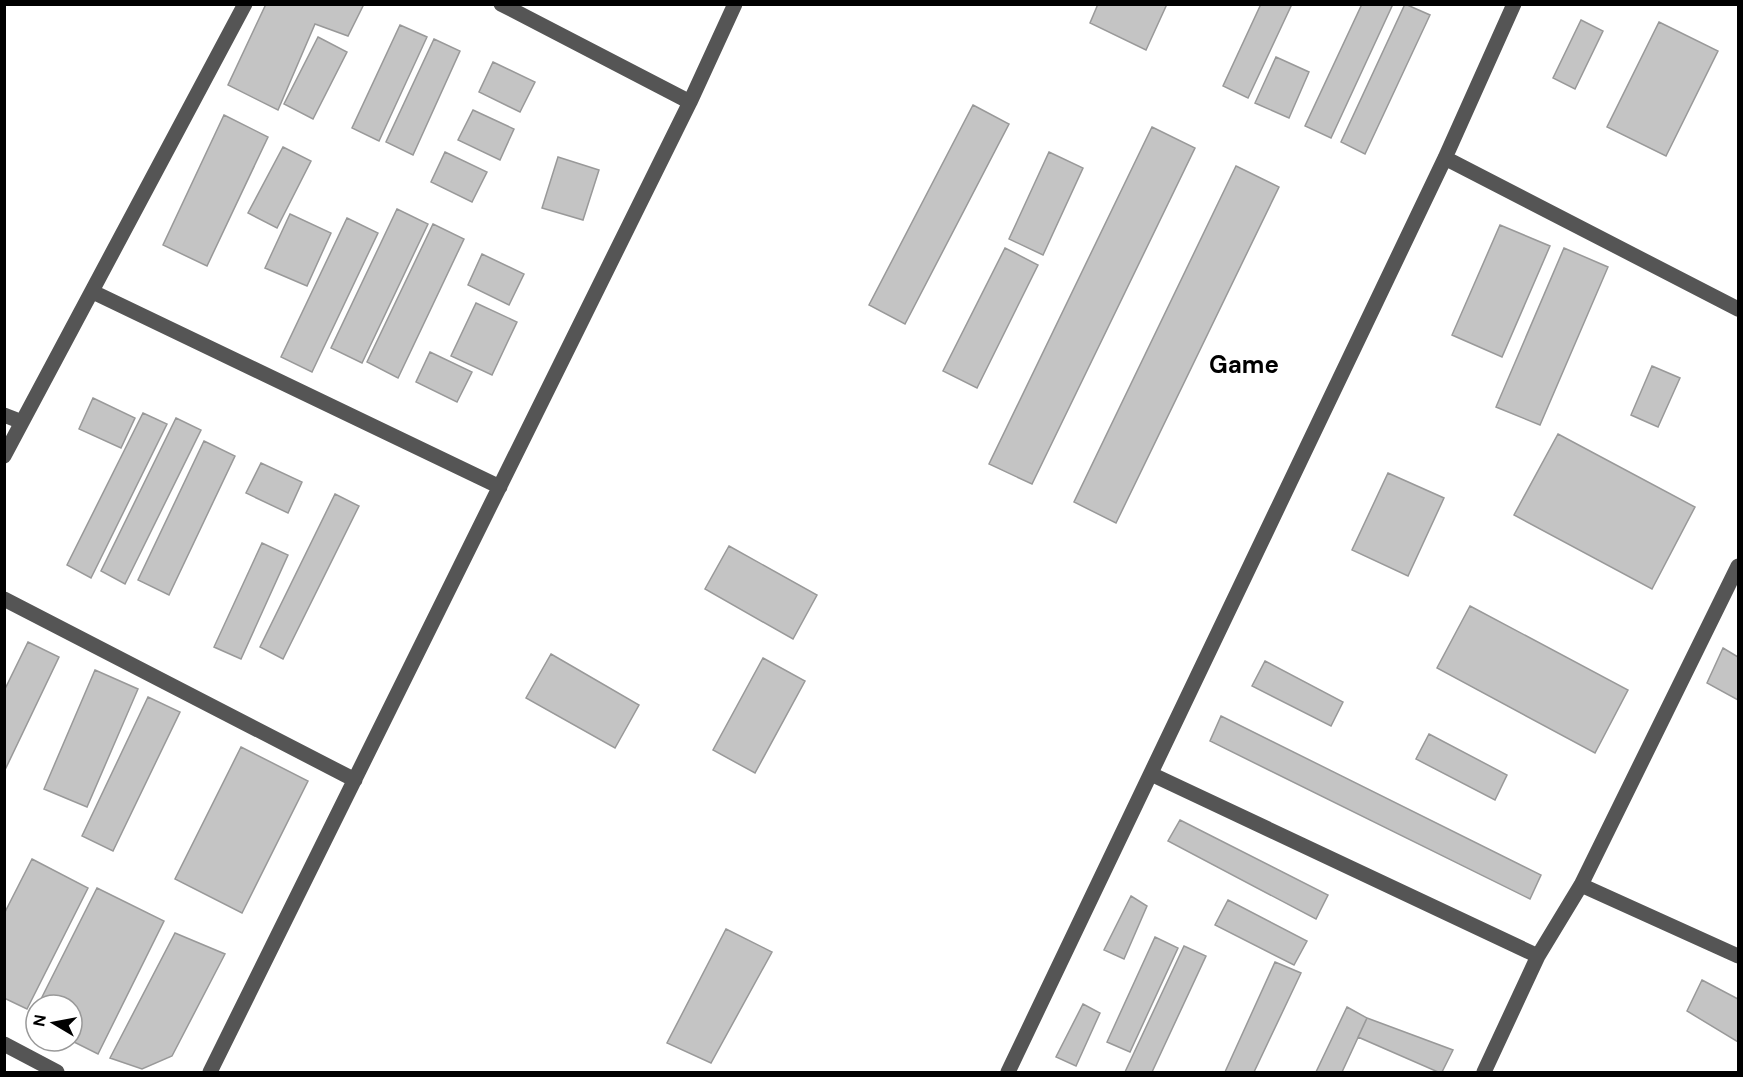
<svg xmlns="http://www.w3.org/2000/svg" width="1743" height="1077" font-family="'DM Sans',sans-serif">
  <rect width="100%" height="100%" fill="#fff"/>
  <path fill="#c4c4c4" stroke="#999" stroke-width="1.5" d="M266 4H364L348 36 315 24 278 110 228 85Z
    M1098 4H1167L1146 50 1090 23Z
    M1261 4H1292L1248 98 1223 86Z
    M1362 4H1393L1331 138 1305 126Z
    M1405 4 1430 15 1365 154 1341 142Z
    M1581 20 1603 31 1575 89 1553 78Z
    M1659 22 1718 51 1666 156 1607 127Z
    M400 25 427 37 379 141 352 128Z
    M318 37 347 52 313 119 284 104Z
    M434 39 460 51 413 155 386 142Z
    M1276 57 1309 72 1289 118 1255 103Z
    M493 62 535 82 520 112 479 92Z
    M973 105 1009 124 905 324 869 305Z
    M473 110 514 129 500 160 458 140Z
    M224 115 268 137 207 266 163 245Z
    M1152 127 1195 148 1032 484 989 464Z
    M283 147 311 161 277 228 248 213Z
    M445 152 487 172 472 202 431 182Z
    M1049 152 1083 168 1043 255 1009 239Z
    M558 157 599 170 583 220 542 208Z
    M1236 166 1279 187 1116 523 1074 502Z
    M397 209 428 224 362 363 331 348Z
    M290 214 331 233 307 286 265 268Z
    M347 218 378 233 312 372 281 357Z
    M433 224 464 239 398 378 367 362Z
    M1500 225 1550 246 1502 357 1452 335Z
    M1005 248 1038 265 977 388 943 371Z
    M1564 248 1608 267 1540 425 1496 407Z
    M482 254 524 274 509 305 468 285Z
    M476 303 517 322 492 375 451 356Z
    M430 352 472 372 457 402 416 382Z
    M1652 366 1680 378 1658 427 1631 415Z
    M93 398 135 418 121 448 79 429Z
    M143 413 167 424 91 578 67 565Z
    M176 418 201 430 125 584 101 571Z
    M1558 434 1695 507 1652 589 1514 515Z
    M204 441 235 456 169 595 138 580Z
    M261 463 302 482 288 513 246 493Z
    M1388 473 1444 498 1408 576 1352 550Z
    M335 494 359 506 283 659 260 647Z
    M262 543 288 555 241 659 214 647Z
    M729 546 817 595 793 639 705 589Z
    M1470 606 1628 690 1595 753 1437 668Z
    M28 642 59 657 4 772V691Z
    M1723 648 1738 657V700L1707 683Z
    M551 654 639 705 615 748 526 698Z
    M763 658 805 681 755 773 713 750Z
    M1265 661 1343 702 1331 726 1252 686Z
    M95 670 138 689 87 807 44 789Z
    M148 697 180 712 113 851 82 836Z
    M1221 716 1541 875 1530 899 1210 741Z
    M1429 734 1507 775 1495 800 1416 759Z
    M241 747 308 781 242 913 175 879Z
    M1180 820 1328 895 1316 919 1168 841Z
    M32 859 88 888 27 1009 4 998V914Z
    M97 888 164 921 98 1054 72 1041V1005H38Z
    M1131 896 1147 906 1124 959 1104 950Z
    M1228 900 1307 941 1294 965 1215 925Z
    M726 929 772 952 711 1063 667 1043Z
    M175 933 225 954 172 1056 142 1069 110 1058Z
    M1155 937 1178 948 1130 1052 1107 1042Z
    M1184 946 1206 956 1152 1072H1125Z
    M1275 962 1301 973 1254 1072H1225Z
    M1702 980 1738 999V1042L1687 1011Z
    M1083 1004 1100 1013 1076 1066 1056 1057Z
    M1347 1007 1367 1018 1342 1072H1316Z
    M1367 1018 1453 1050 1442 1072H1438L1358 1037Z"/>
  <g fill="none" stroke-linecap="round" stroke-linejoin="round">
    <path stroke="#555" stroke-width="15" d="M690 102 735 4
      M1445 158 1738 309
      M93 292 500 487
      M4 415 22 422
      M4 456 245 4
      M4 599 355 780
      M1151 774 1538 956
      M1581 885 1738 956
      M4 1044 57 1072
      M210 1072 690 102 501 4
      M1008 1072 1445 158 1514 4
      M1484 1072 1538 956 1581 885 1738 566"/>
  </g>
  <g text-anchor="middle" stroke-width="4.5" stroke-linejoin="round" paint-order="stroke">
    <g font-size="24" font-weight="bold" fill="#000" stroke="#fff">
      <text x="1244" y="373">Game</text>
    </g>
  </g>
  <rect width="1743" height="1077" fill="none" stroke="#000000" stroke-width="12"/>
  <g transform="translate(54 1023) rotate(280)"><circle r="28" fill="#ffffff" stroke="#999999" stroke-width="1.5"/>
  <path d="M0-4.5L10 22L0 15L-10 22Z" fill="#000000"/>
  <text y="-9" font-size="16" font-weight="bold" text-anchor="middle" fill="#000000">N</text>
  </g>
</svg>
